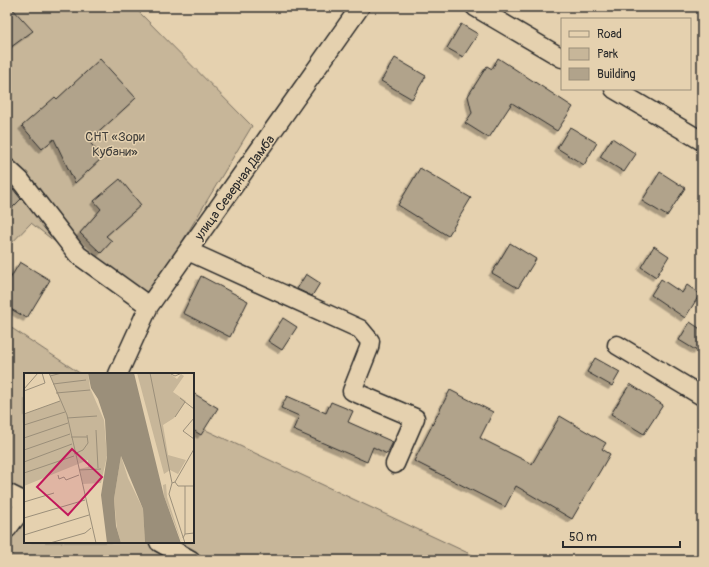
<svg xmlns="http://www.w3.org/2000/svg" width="709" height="567" font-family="Pangolin,sans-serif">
  <defs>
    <filter id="shadow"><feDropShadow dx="-3.5" dy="3.5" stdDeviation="0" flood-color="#0004"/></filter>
  </defs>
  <rect width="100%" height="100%" fill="#e5d1af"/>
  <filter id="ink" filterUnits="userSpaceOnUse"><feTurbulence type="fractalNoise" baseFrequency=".025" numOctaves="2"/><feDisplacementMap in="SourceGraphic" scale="8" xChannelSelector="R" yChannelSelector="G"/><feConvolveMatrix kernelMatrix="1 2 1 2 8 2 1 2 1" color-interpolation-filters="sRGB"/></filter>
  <g filter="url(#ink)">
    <path fill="#c7b699" stroke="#797062" d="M7 7H134L252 126 179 247 146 293 135 304 31 223 7 248Z
      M7 325 81 374H25V542H193V424L483 560H7Z"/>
    <path fill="#b1a38b" stroke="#2b2b2b" filter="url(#shadow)" d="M7 7H11L33 31 7 50Z
      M461 24 478 34 463 57 447 48Z
      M395 58 426 76 412 99 381 81Z
      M498 58 573 107 557 131 512 103 489 138 465 123 472 113 468 96 487 66 492 69Z
      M100 59 136 98 89 141 102 158 75 183 54 139 42 149 22 126 55 97 57 99Z
      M570 127 597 143 584 165 557 148Z
      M612 138 636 154 624 172 600 157Z
      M420 168 471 198 448 236 398 205Z
      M660 172 685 188 667 216 642 201Z
      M120 179 141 205 106 236 112 241 101 253 80 233 101 209 94 201Z
      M13 189 21 199 7 213V195Z
      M510 243 536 259 518 288 492 273Z
      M654 246 669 256 656 277 641 267Z
      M20 262 50 280 27 318 7 307V284Z
      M306 274 320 283 312 296 297 289Z
      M201 276 248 301 230 337 183 313Z
      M661 279 682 293 687 285 700 294 685 318 651 295Z
      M283 318 297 327 282 350 268 341Z
      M690 322 702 330V343L697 351 679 340Z
      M595 358 620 372 612 386 587 372Z
      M630 384 663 405 644 434 611 414Z
      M450 390 493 412 480 438 532 464 560 416 606 443 602 449 610 454 572 519 516 486 505 507 414 461Z
      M193 393 218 408 201 435 193 430Z
      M287 396 326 413 331 402 353 411 348 422 393 442 387 454 373 447 367 462 293 430 299 416 281 408Z"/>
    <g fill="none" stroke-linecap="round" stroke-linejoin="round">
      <g stroke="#2b2b2b" stroke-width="21">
        <path id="minor" d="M475 7 562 58
          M614 89 702 141
          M7 168 20 180 78 255 149 306
          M188 251 360 329 370 341 369 348 352 391 415 418 395 464
          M617 345 702 396
          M118 374 149 306 360 7
          M7 493 25 502
          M7 529 25 505
          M159 542 191 560"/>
      </g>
      <use href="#minor" stroke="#e5d1af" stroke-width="18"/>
    </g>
  </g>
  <g text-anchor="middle" stroke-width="3" stroke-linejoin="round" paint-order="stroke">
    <g font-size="13" fill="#42403c" stroke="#e5d1af">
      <text x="115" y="141">СНТ «Зори<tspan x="115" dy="15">Кубани»</tspan></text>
    </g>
    <g font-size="13" fill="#2b2b2b" stroke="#e5d1af">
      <text transform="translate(234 187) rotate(-54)" y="5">улица Северная Дамба</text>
    </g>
  </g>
  <g transform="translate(24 373)">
    <rect width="170" height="170" fill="#e5d1af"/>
    <path d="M25 0H64L66 15 80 47 83 83 77 110 59 111 55 96 64 94V87L0 113V41L36 28ZM113 0H145L153 6 157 1 160 3 149 19 162 28 150 45 139 52 144 82 162 87 154 101 146 97 140 101ZM97 83 104 105 119 136 121 170H97L93 156 90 126ZM142 111 143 124 158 170 140 123 139 112Z" fill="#c7b699"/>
    <path d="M64 0H110L140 123 157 170H121L119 136 97 83 90 126 92 153 97 170H83L77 122 83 84 81 47 74 26 67 15Z" fill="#9b8f7a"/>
    <path fill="none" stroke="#9b8f7a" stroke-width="1" d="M25 0 43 42 72 170M126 0 148 110M147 1 151 3 158 0M26 3 38 0M29 11 62 7M0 16 14 0M0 18 21 10 18 0M32 20 66 17M156 25 170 36M0 41 36 28M151 44 161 29M43 45 73 43M170 45 159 58 170 66M0 52 41 39M72 57 74 95M47 64H63M0 65 44 50M0 77 46 61M50 81 59 77 64 70 63 62M0 89 48 71M55 97 77 96M0 100 50 83M34 102 35 106 40 104 42 107 55 102M151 109 154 113H170M0 129 30 120M0 145 61 127M161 161V113M0 162 65 142M159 165 161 161 170 160M26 170 61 160 67 155M161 170 145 121 148 110 151 109 170 76"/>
    <path fill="#c2185b" fill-opacity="0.15" stroke="#c2185b" stroke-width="2" d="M48 76 78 104 44 142 13 114Z"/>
    <rect width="170" height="170" fill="none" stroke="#2b2b2b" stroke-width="2"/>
  </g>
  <rect width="709" height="567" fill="none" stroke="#e5d1af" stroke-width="24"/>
  <rect x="12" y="12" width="685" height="543" fill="none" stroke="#2b2b2b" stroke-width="1.5" filter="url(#ink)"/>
  <rect x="561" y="18" width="130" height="72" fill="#e5d1af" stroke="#9b8f7a"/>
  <rect x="569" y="31" width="20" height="6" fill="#e5d1af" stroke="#9b8f7a"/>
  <text x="597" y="38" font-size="12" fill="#2b2b2b">Road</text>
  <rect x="569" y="48" width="20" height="12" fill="#c7b699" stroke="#9b8f7a"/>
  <text x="597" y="58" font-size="12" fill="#2b2b2b">Park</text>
  <rect x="569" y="68" width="20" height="12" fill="#b1a38b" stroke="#9b8f7a"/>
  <text x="597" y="78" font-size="12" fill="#2b2b2b">Building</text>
  <path d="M563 541v6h117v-6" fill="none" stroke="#2b2b2b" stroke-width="2"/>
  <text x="569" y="541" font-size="12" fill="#2b2b2b" stroke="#e5d1af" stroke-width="3" paint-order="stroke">50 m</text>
</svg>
